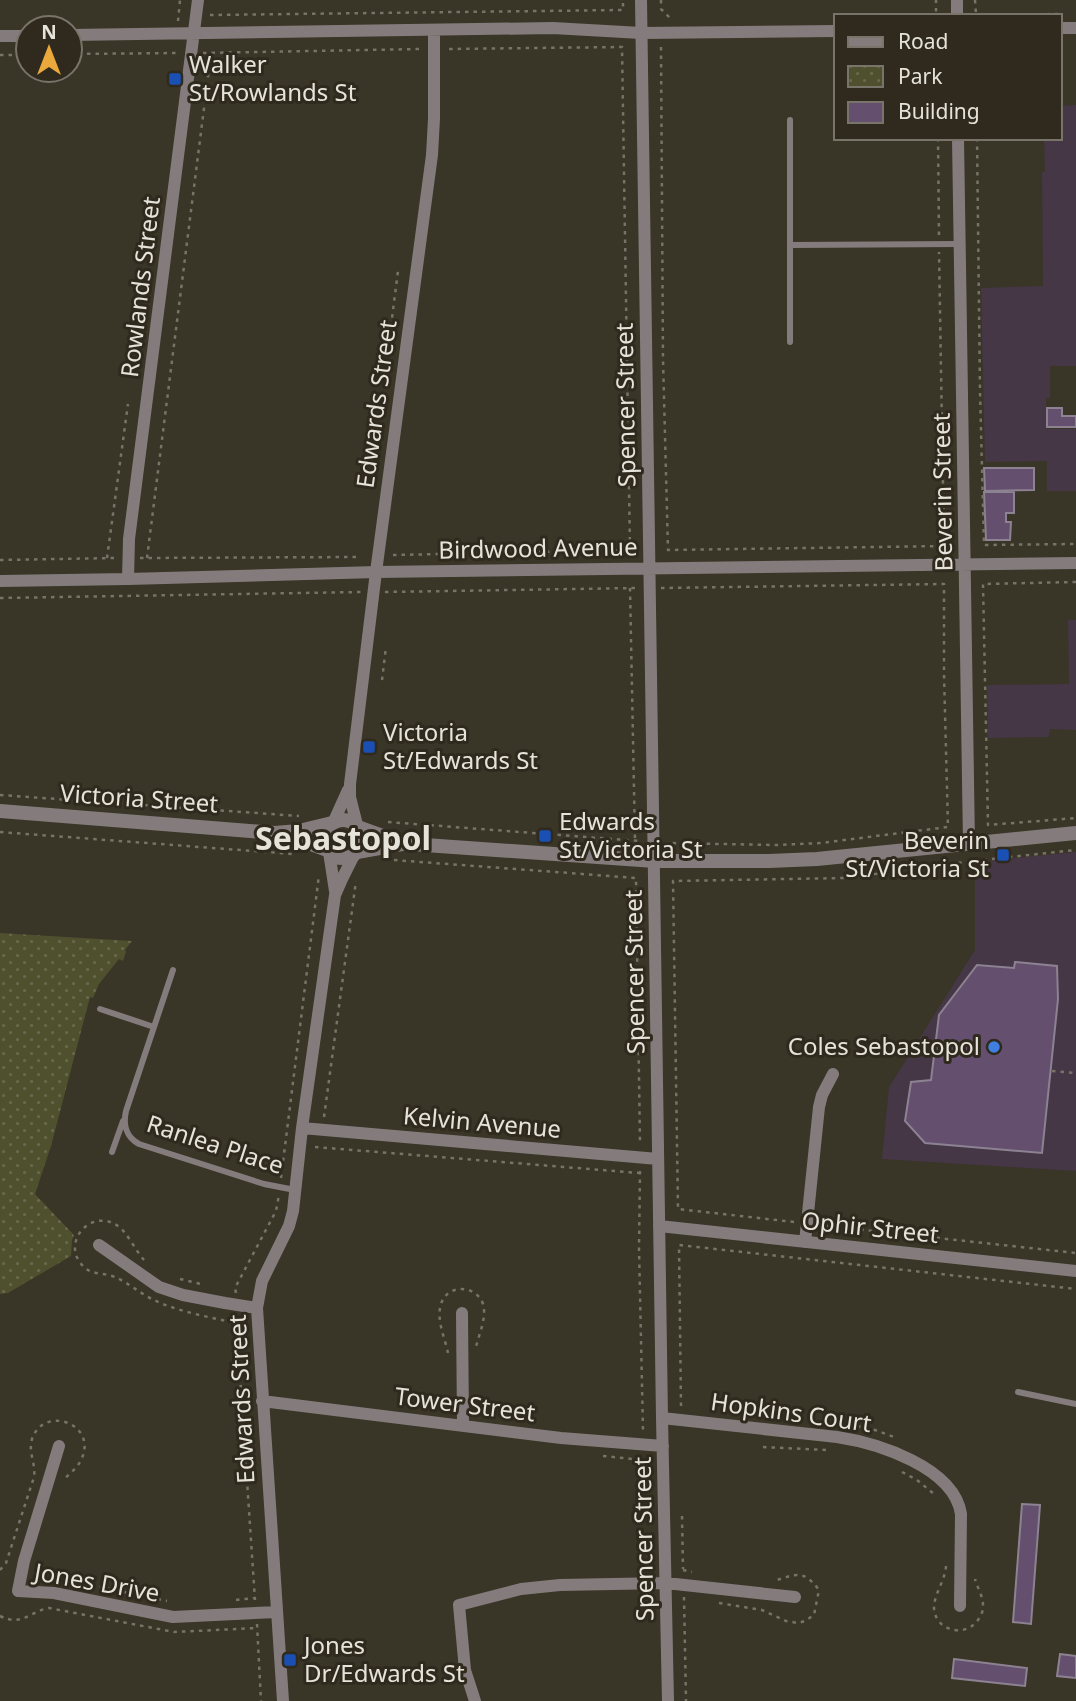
<svg xmlns="http://www.w3.org/2000/svg" width="1076" height="1701" font-family="'Noto Sans',sans-serif">
  <defs>
    <pattern id="park-dots" width="8" height="8" patternUnits="userSpaceOnUse" patternTransform="scale(1.75)"><rect width="8" height="8" fill="#4f502e"/><path d="M2 2h.1M6 6h.1" fill="none" stroke="#68694c" stroke-width="1.8" stroke-linecap="round"/></pattern>
  </defs>
  <rect width="100%" height="100%" fill="#393527"/>
  <path fill="#453745" d="M1076 105V366H1050V398H1046V429H1076V491H1047V461L985 462 981 288 1043 286 1042 172H1045L1044 138H1060V106Z
    M1068 620H1076V730L1050 729 1049 737 988 738 987 685 1069 684Z
    M1076 852V1171L882 1159 889 1087 975 950V862Z"/>
  <path fill="url(#park-dots)" d="M0 933 132 941 125 950 126 952 123 961 119 959 99 984 93 998 90 997 51 1146 35 1194 74 1235 72 1240 71 1256 8 1293 0 1294Z"/>
  <path fill="#654f6e" stroke="#8c8291" stroke-width="2" d="M1047 408H1062V416H1076V427H1047Z
    M984 468H1034V490L985 491Z
    M984 492H1014V513H1006V522H1011L1010 540H986Z
    M1015 962 1057 966 1058 999 1042 1153 925 1143 905 1121 911 1082 931 1080 939 1015 977 965 1014 968Z
    M1022 1504 1040 1505 1031 1624 1013 1622Z
    M1060 1654 1076 1656V1678L1057 1676Z
    M954 1659 1027 1668 1025 1686 952 1678Z"/>
  <g fill="none" stroke-linecap="round" stroke-linejoin="round">
    <path stroke="#777467" stroke-width="2.5" stroke-dasharray="3.5 5" stroke-linecap="butt" d="M661 0V9L672 20
      M975 0 976 15 1059 14
      M210 15 623 10V0
      M932 16H936V0
      M178 21 180 0
      M661 47 663 359 668 550 944 546 939 252
      M203 53 420 49
      M70 54 179 53
      M0 55H28
      M938 138 939 235
      M977 138 980 391 984 545 1076 544
      M391 326 398 271
      M393 555 630 550 622 47 448 49
      M107 558 128 404
      M140 558 357 557
      M147 558 211 53
      M0 560 116 558
      M1076 582 983 584 988 825 1076 818
      M630 588 635 840
      M661 588 944 584V674L948 827 821 843 776 845 667 843
      M385 592 637 588
      M0 598 361 592
      M382 680 386 647
      M0 795 299 816
      M388 822 639 841
      M0 832 293 854
      M394 860 636 878 640 1143
      M1052 1071 1076 1073
      M324 1117 356 881
      M315 1147 639 1173
      M640 1171 639 1248 643 1431 640 1430
      M281 1178 319 875
      M794 1222 678 1209 673 881 845 878 972 861 1076 850
      M818 1225 1076 1253
      M144 1260C135 1250 127 1232 118 1226 91 1207 60 1243 83 1266 92 1276 106 1272 117 1278 130 1284 141 1294 154 1300 179 1312 209 1317 236 1323
      M180 1279 201 1284
      M236 1293 235 1288 276 1211 279 1195
      M236 1317 255 1600
      M448 1353C445 1338 436 1320 441 1304 447 1284 476 1284 483 1304 487 1317 479 1334 476 1347
      M681 1406 679 1245 1076 1289
      M857 1426 875 1430 894 1437
      M763 1447 826 1450
      M603 1456 643 1460V1514
      M902 1472 917 1480 934 1494
      M682 1516 683 1569
      M946 1566C945 1581 934 1594 934 1608 935 1630 964 1639 978 1620 981 1615 984 1610 983 1605 983 1596 977 1587 975 1579
      M0 1570 6 1563 34 1477C36 1464 28 1452 32 1439 44 1404 99 1424 81 1460 77 1469 68 1474 63 1481
      M683 1570 692 1572
      M36 1571 35 1573 167 1601
      M684 1597 686 1701
      M236 1600 254 1598
      M719 1603 762 1610 786 1621 798 1623 805 1621 814 1615 819 1590C803 1569 796 1574 774 1581
      M0 1616C23 1627 30 1611 49 1608L174 1632 257 1628
      M257 1624 261 1701"/>
    <path stroke="#847c7c" stroke-width="6" d="M790 120V342
      M790 245 960 244
      M173 970 126 1111C123 1124 126 1137 139 1144L264 1184 295 1190
      M100 1009 154 1027
      M112 1152 123 1121
      M1018 1392 1076 1404"/>
    <path stroke="#847c7c" stroke-width="12" d="M641 0 662 1418 668 1701
      M957 0V16
      M1060 28H1076
      M70 35 553 28 641 33 836 31
      M0 36H28
      M958 138 969 844
      M128 579 129 539 198 0
      M0 581 128 579 376 572 1076 563
      M334 821 348 790
      M357 825 350 797V784L376 572 432 155 434 119V30
      M329 852 335 891
      M302 1128 658 1159
      M659 1226 1076 1271
      M805 1242 819 1107 822 1095 833 1074
      M99 1245 159 1287 183 1295 225 1303 257 1308
      M462 1313 463 1425
      M262 1401 561 1438 663 1446
      M662 1418 837 1437C877 1443 954 1467 961 1514L960 1606
      M59 1446 24 1561 18 1591 54 1593 173 1617 277 1612
      M283 1701 257 1308 262 1281 289 1226 293 1211 302 1128 335 895 342 879 355 853
      M475 1701 465 1670 459 1605 521 1589 560 1585 666 1583 795 1597"/>
    <path stroke="#847c7c" stroke-width="14" d="M0 811 275 833 299 831 332 823
      M324 839a19 19 0 1 1 38 0a19 19 0 1 1-38 0Z
      M358 827 394 840 411 844 655 861H769L817 859 1076 833
      M286 835 327 850
      M357 852 402 844"/>
  </g>
  <g fill="#1a4fb4" stroke="#2f2a1d" stroke-width="2.5">
    <rect x="168" y="72" width="14" height="14" rx="3.5"/>
    <rect x="362" y="740" width="14" height="14" rx="3.5"/>
    <rect x="538" y="829" width="14" height="14" rx="3.5"/>
    <rect x="996" y="848" width="14" height="14" rx="3.5"/>
    <rect x="283" y="1653" width="14" height="14" rx="3.5"/>
  </g>
  <circle fill="#3f7fe0" stroke="#2f2a1d" stroke-width="2.5" cx="994" cy="1047" r="7"/>
  <g text-anchor="middle" stroke-width="6" stroke-linejoin="round" paint-order="stroke">
    <g font-size="24" fill="#e6e3da" stroke="#2f2a1d" text-anchor="start">
      <text x="189" y="73">Walker<tspan x="189" dy="28">St/Rowlands St</tspan></text>
      <text x="383" y="741">Victoria<tspan x="383" dy="28">St/Edwards St</tspan></text>
      <text x="559" y="830">Edwards<tspan x="559" dy="28">St/Victoria St</tspan></text>
      <text x="989" y="849" text-anchor="end">Beverin<tspan x="989" dy="28">St/Victoria St</tspan></text>
      <text x="980" y="1055" text-anchor="end">Coles Sebastopol</text>
      <text x="304" y="1654">Jones<tspan x="304" dy="28">Dr/Edwards St</tspan></text>
    </g>
    <g font-size="24" fill="#e6e3da" stroke="#2f2a1d">
      <text transform="translate(141 287) rotate(-83)" y="8">Rowlands Street</text>
      <text transform="translate(377 404) rotate(-82)" y="8">Edwards Street</text>
      <text transform="translate(626 405) rotate(-91)" y="8">Spencer Street</text>
      <text transform="translate(943 492) rotate(-91)" y="8">Beverin Street</text>
      <text transform="translate(538 549) rotate(-1)" y="8">Birdwood Avenue</text>
      <text transform="translate(139 799) rotate(4)" y="8">Victoria Street</text>
      <text transform="translate(635 972) rotate(-91)" y="8">Spencer Street</text>
      <text transform="translate(482 1123) rotate(5)" y="8">Kelvin Avenue</text>
      <text transform="translate(215 1145) rotate(18)" y="8">Ranlea Place</text>
      <text transform="translate(870 1228) rotate(6)" y="8">Ophir Street</text>
      <text transform="translate(242 1399) rotate(-93)" y="8">Edwards Street</text>
      <text transform="translate(465 1405) rotate(7)" y="8">Tower Street</text>
      <text transform="translate(791 1413) rotate(8)" y="8">Hopkins Court</text>
      <text transform="translate(644 1539) rotate(-91)" y="8">Spencer Street</text>
      <text transform="translate(97 1583) rotate(10)" y="8">Jones Drive</text>
    </g>
    <g font-size="32" font-weight="bold" fill="#e6e3da" stroke="#2f2a1d">
      <text x="343" y="850">Sebastopol</text>
    </g>
  </g>
  <rect x="834" y="14" width="228" height="126" fill="#2f2a1d" stroke="#787469" stroke-width="2"/>
  <rect x="848" y="37" width="35" height="10" fill="#847c7c" stroke="#787469" stroke-width="2"/>
  <text x="898" y="49" font-size="21" fill="#e6e3da">Road</text>
  <rect x="848" y="66" width="35" height="21" fill="url(#park-dots)" stroke="#787469" stroke-width="2"/>
  <text x="898" y="84" font-size="21" fill="#e6e3da">Park</text>
  <rect x="848" y="102" width="35" height="21" fill="#654f6e" stroke="#787469" stroke-width="2"/>
  <text x="898" y="119" font-size="21" fill="#e6e3da">Building</text>
  <g transform="translate(49 49)"><circle r="33" fill="#2f2a1d" stroke="#787469" stroke-width="2"/>
  <path d="M0-5L12 26L0 18L-12 26Z" fill="#eca93b"/>
  <text y="-10" font-size="19" font-weight="bold" text-anchor="middle" fill="#e6e3da">N</text>
  </g>
</svg>
